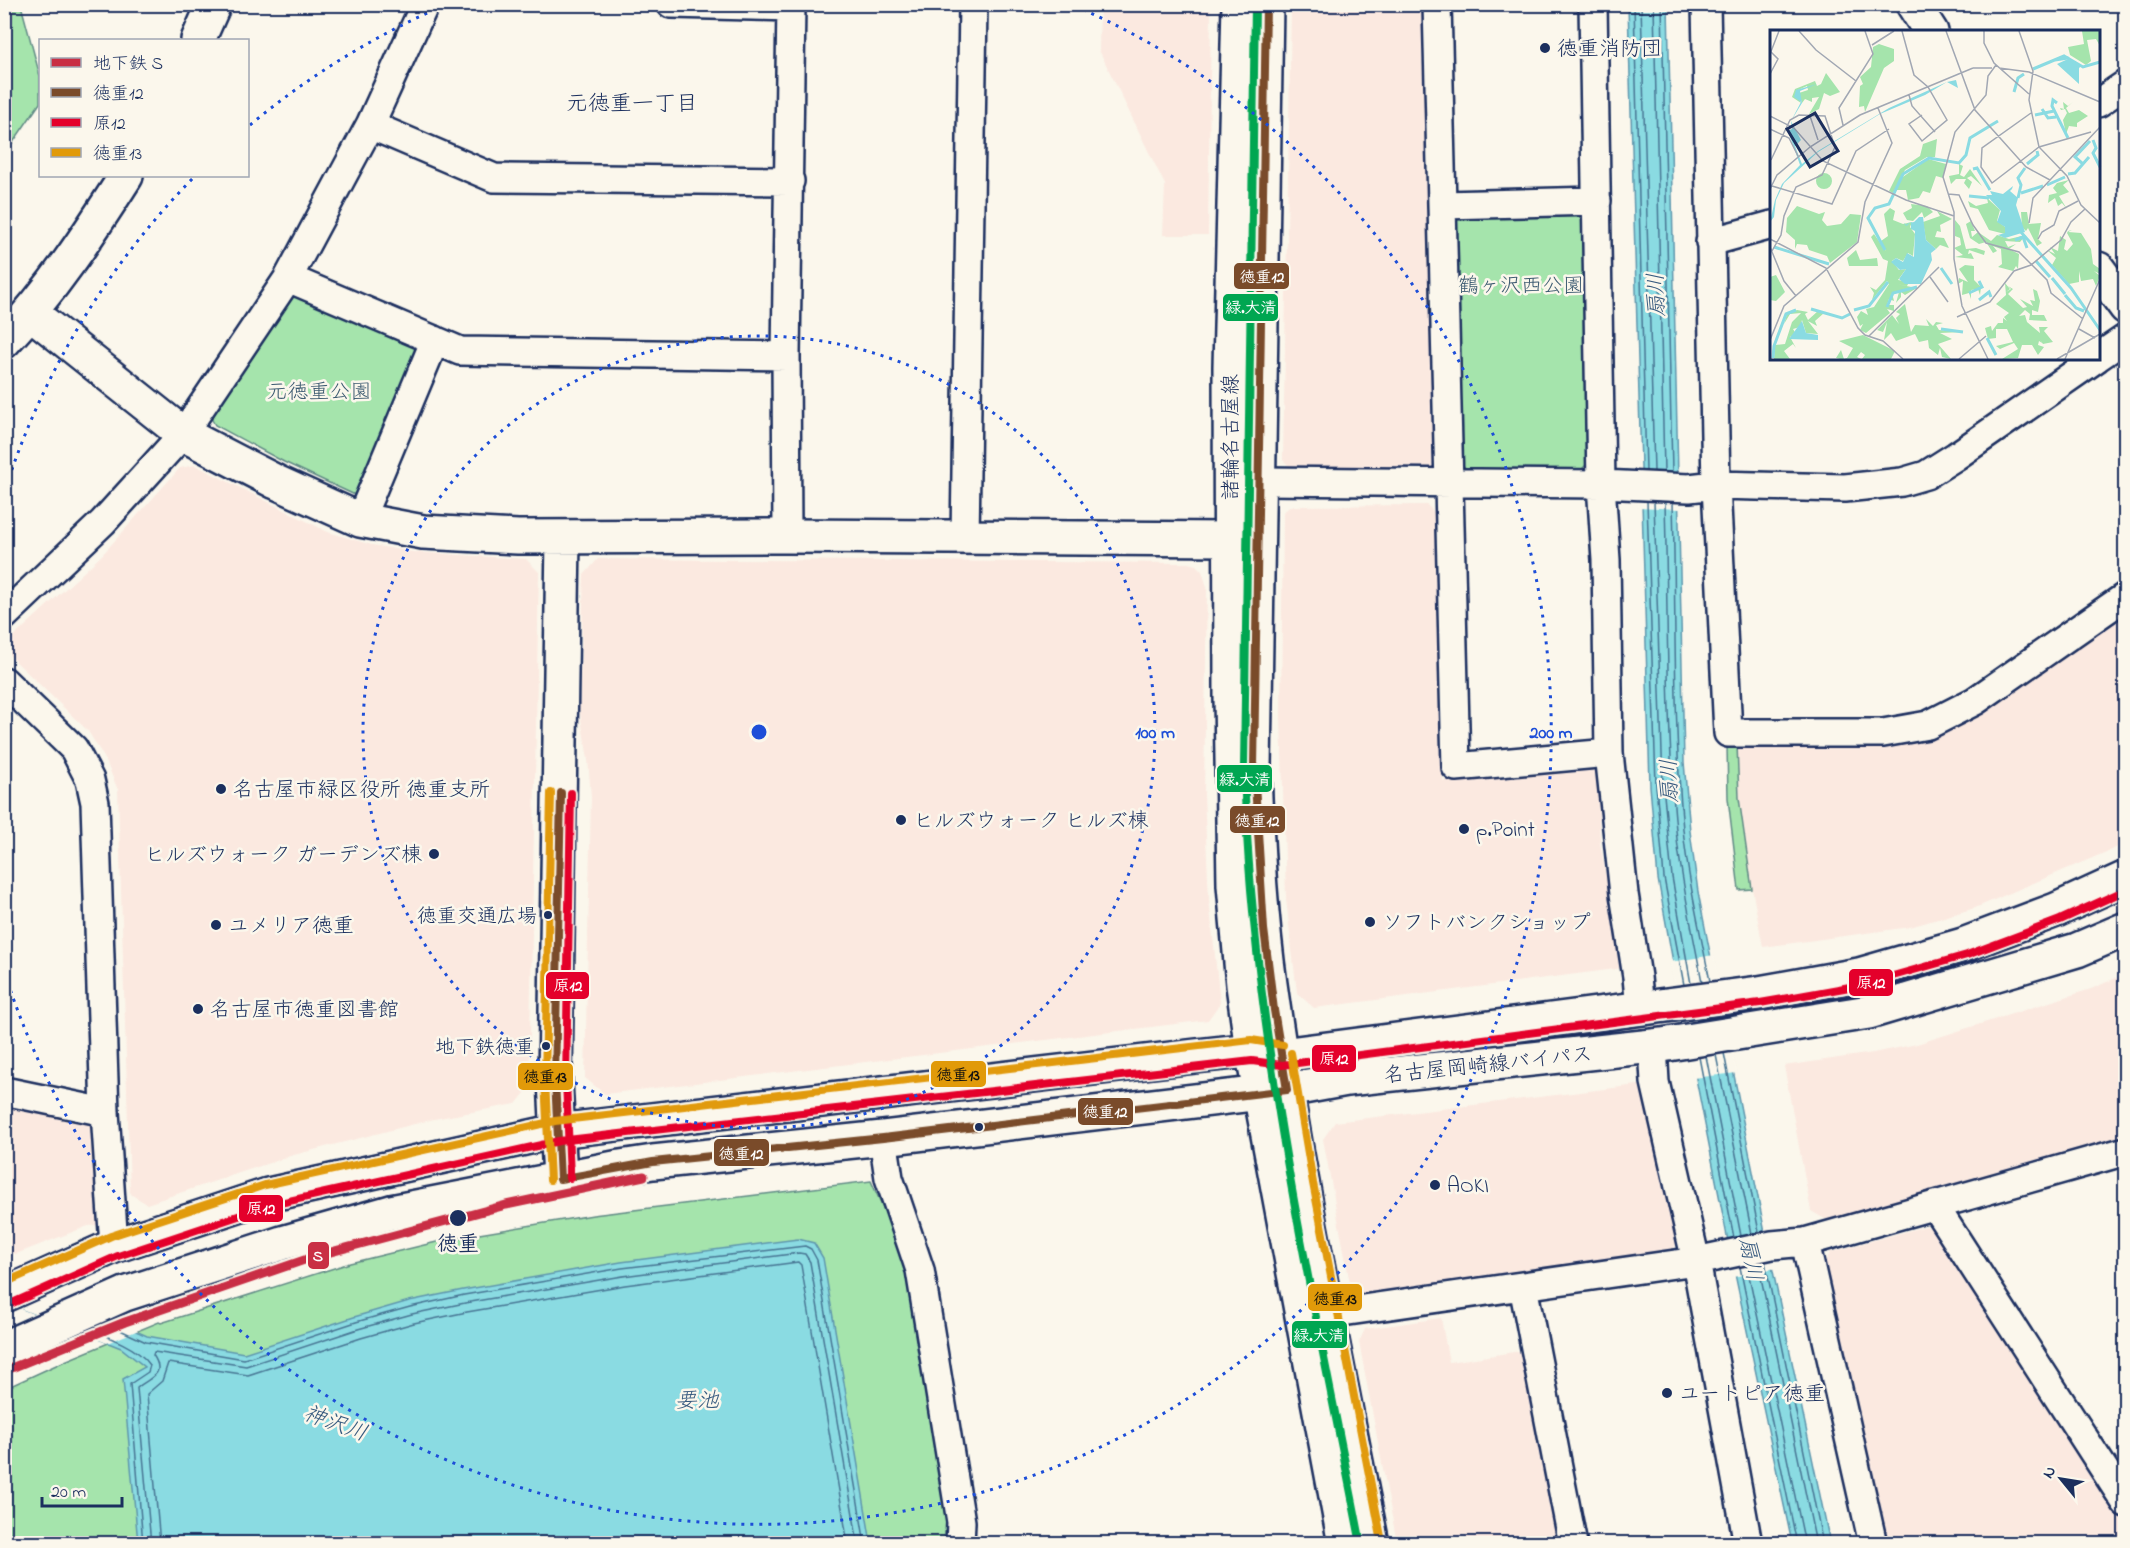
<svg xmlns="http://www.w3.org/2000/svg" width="2130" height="1548" font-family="'Indie Flower','Klee One',sans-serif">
  <rect width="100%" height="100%" fill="#fbf7ec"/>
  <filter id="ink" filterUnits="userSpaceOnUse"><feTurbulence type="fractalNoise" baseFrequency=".0167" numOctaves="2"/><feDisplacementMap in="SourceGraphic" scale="12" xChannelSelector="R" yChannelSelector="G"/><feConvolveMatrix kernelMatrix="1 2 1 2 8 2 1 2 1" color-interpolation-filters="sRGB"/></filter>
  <g filter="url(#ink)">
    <path fill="#fbe9e0" d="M1206 4 1211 10 1208 235H1163L1165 185 1099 50 1100 5Z
      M1295 4 1418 5 1426 11 1439 460 1428 473 1293 470 1283 460 1291 8Z
      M195 465 328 532 372 545 413 552 526 559 539 572 529 1088 516 1104 434 1119 290 1156 147 1204 132 1195 130 1192 118 790 105 759 88 731 8 654 10 640 102 555 180 468Z
      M1427 505 1436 514 1443 781 1589 765 1597 773 1600 843 1623 968 1314 1008 1297 993 1286 899 1281 716 1283 512 1291 506Z
      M598 559 1188 563 1196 565 1202 571 1207 587 1204 795 1209 899 1220 1003 1208 1020 605 1094 585 1078 591 797 588 759 579 708 584 575Z
      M2125 608V844L1975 908 1910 927 1763 947 1745 851 1739 798 1737 744 1886 741Z
      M2125 974V1138L1830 1222 1811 1211 1784 1066 1873 1053 1917 1044 2091 989Z
      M1646 1084 1680 1239 1671 1253 1360 1297 1352 1294 1323 1139 1335 1122Z
      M5 1101 88 1118 96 1128 100 1225 88 1226 16 1254 5 1251Z
      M1926 1226 1936 1230 2125 1521V1543H1884L1824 1263 1831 1252Z
      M1441 1318 1449 1362 1527 1350 1565 1543H1397L1359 1342 1365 1329Z"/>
    <path fill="#a5e4ac" stroke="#608a85" stroke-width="1.5" d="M5 4 21 5 40 76V103L5 154Z
      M1576 210 1586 220 1589 462 1580 471 1469 472 1460 462 1455 223 1463 214Z
      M297 296 413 344 419 357 359 491 355 495 284 462 215 425 211 418 213 409 291 297Z
      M1727 744H1737L1739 798 1752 889 1739 890 1728 798Z
      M871 1181 903 1252 911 1280 951 1543H5L4 1389 65 1361 159 1322 161 1323 350 1263 449 1239 593 1215Z"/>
    <path fill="#8adbe2" stroke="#5e96ad" stroke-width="1.5" d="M1628 5H1668L1684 762 1690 831 1698 892 1765 1233 1830 1543H1792L1728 1241 1673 962 1658 879 1650 786Z
      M798 1239 814 1243 823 1258 871 1543H138L123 1379 145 1367 121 1348 5 1302 4 1272 147 1336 244 1353 354 1317 409 1301 463 1290 621 1262Z"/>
    <path fill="#fbf7ec" d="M1625 4H1671V10H1625Z
      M1637 472 1681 473 1680 509 1638 507Z
      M1714 955 1737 1073 1693 1078 1670 962Z
      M1770 1239 1776 1268 1733 1277 1725 1241Z
      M5 1269 141 1329 107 1343 4 1302Z"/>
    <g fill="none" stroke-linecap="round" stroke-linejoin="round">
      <path stroke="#477493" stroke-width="1.5" d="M1634 4 1646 471
        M1641 4 1654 471
        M1654 4 1664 472
        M1662 4 1672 472
        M1647 501 1656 785 1664 878 1684 985
        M1654 501 1663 785 1672 877 1691 984
        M1665 502C1668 611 1666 721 1676 830 1681 881 1693 932 1702 982
        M1673 502C1676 611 1673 721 1683 829 1688 880 1700 931 1710 981
        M1724 1053 1759 1232
        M1716 1055 1752 1234
        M1706 1056 1741 1236
        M1699 1057 1734 1238
        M1765 1262 1823 1544
        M1758 1263 1816 1544
        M1747 1266 1805 1544
        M1740 1267 1797 1544
        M105 1323 146 1342 244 1359 356 1322 410 1307 464 1295 622 1268 805 1246 811 1249 817 1260 865 1544
        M89 1330C109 1337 138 1347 150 1365L148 1372 130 1384 143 1544
        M151 1544 137 1388C149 1377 167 1376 153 1355L154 1352 246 1366 358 1329 412 1314 465 1303 623 1276 799 1253 805 1254 810 1262 858 1544
        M160 1544 147 1394 162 1381 168 1363 248 1375 361 1338 414 1323 467 1312 625 1285 798 1262 801 1265 848 1544"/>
      <g stroke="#1b2f5e" stroke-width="32">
        <path id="minor" d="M671 4 791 7
          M1437 4 1456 767 1609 753
          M1593 4 1601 484 1606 560 1609 753 1624 894 1637 977 1640 1009
          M1706 4 1716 485 1728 733H1883L1928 725 1975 701 2126 596
          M2098 103 2126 84
          M370 125 494 178 790 181
          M1443 205 1597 201
          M1710 242 1772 225
          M288 278 460 351 786 356
          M2098 357 2126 338
          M1258 481 1601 484 1689 488 1716 485 1845 488 1902 482 1926 475 1956 456 2097 358
          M360 520 435 340
          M787 536 786 356 791 4
          M965 538 973 4
          M4 616 103 522 183 434 288 278 370 125 425 4
          M4 681 74 749 90 780 95 803 105 1112 114 1246
          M1653 1046 1655 1082 1696 1261 1748 1544
          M4 1091 105 1112
          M883 1138 889 1178 920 1270 961 1522 960 1544
          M1934 1205 2126 1503
          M1805 1242 1873 1544
          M1523 1286 1573 1544
          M1328 1314 1696 1261 1772 1245 1805 1242 2126 1151"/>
      </g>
      <g stroke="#1b2f5e" stroke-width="38">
        <path id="tertiary" d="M1913 4 1931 32
          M198 40 214 4
          M2098 269 2126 307
          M31 313 183 434 276 482 360 520 423 532 518 537 787 536 1230 539
          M4 341C52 291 89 234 126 176
          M560 1179 555 1080 563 538"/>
      </g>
      <g stroke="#1b2f5e" stroke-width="38">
        <path id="primary" d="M1239 4 1230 367 1231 696 1234 885 1243 985 1252 1050 1345 1544
          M1266 4 1254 767C1256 839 1260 912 1270 984 1296 1172 1336 1358 1372 1544
          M4 1295 114 1246 268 1195 557 1131 1196 1056 1252 1050 1281 1055 1759 993 1859 975 1963 945 2056 910 2126 878
          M4 1348 125 1294 282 1243 391 1212 620 1167 653 1162 883 1138 1287 1090 1347 1079 1662 1045 1869 1012 2077 950 2126 929"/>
      </g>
      <use href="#minor" stroke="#fbf7ec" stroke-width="27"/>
      <use href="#tertiary" stroke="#fbf7ec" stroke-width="33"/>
      <use href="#primary" stroke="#fbf7ec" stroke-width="33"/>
      <g stroke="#fbf7ec" stroke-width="12">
        <path id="bus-1" d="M1266 4 1254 767 1264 929 1274 1010 1287 1090
          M560 1179 653 1162 883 1138 1287 1090
          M560 1179 555 1080 561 793"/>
      </g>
      <g stroke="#fbf7ec" stroke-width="12">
        <path id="bus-2" d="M570 1178 566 1080 571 793
          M8 1305 118 1256 271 1205 559 1141 1252 1061 1282 1065 1760 1003 1861 985 1967 955 2060 920 2126 890"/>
      </g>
      <g stroke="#fbf7ec" stroke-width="12">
        <path id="bus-3" d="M1291 1053 1313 1183 1382 1542
          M550 1180 545 1080 551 793
          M4 1283 111 1236 265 1185 555 1121 1251 1040 1283 1045"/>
      </g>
      <g stroke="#fbf7ec" stroke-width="12">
        <path id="bus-4" d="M1255 4 1244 767C1251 1029 1311 1287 1361 1544"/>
      </g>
      <use href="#bus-1" stroke="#7a4b2a" stroke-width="8"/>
      <use href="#bus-2" stroke="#e4002b" stroke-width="8"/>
      <use href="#bus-3" stroke="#e19a09" stroke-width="8"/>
      <use href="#bus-4" stroke="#00a651" stroke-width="8"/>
      <g stroke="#fbf7ec" stroke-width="14">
        <path id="metro-1" d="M4 1371 125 1322 316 1256 506 1205 644 1176"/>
      </g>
      <use href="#metro-1" stroke="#c92f44" stroke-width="9"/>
    </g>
  </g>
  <g fill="none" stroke="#1d4ed8" stroke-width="3" stroke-dasharray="3 6">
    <circle cx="759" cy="732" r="396"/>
    <path d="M6 487A792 792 0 0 1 194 177M250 125A792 792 0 0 1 443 6M1075 6A792 792 0 1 1 6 977"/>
  </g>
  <g fill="#1b2f5e" stroke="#fbf7ec" stroke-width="2">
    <circle cx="1545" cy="48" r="6"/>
    <circle cx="221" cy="789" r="6"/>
    <circle cx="901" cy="820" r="6"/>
    <circle cx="1464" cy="829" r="6"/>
    <circle cx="434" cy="854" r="6"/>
    <circle cx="548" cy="915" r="5"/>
    <circle cx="1370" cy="922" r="6"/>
    <circle cx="216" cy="925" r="6"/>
    <circle cx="198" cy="1009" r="6"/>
    <circle cx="546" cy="1046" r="5"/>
    <circle cx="979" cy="1127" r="5"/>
    <circle cx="1435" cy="1185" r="6"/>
    <circle cx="458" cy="1218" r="9"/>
    <circle cx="1667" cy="1393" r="6"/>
  </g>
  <g text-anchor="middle" stroke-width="5" stroke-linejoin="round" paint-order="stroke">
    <g font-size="20" fill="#1b2f5e" stroke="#fbf7ec" text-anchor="end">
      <text x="537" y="922">徳重交通広場</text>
      <text x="535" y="1053">地下鉄徳重</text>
    </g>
    <g font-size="21" fill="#1b2f5e" stroke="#fbf7ec" text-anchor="start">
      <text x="1557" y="55">徳重消防団</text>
      <text x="233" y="796">名古屋市緑区役所 徳重支所</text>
      <text x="913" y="827">ヒルズウォーク ヒルズ棟</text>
      <text x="1476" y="836">p.Point</text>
      <text x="422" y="861" text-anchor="end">ヒルズウォーク ガーデンズ棟</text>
      <text x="1382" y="929">ソフトバンクショップ</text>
      <text x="228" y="932">ユメリア徳重</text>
      <text x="210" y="1016">名古屋市徳重図書館</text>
      <text x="1447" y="1192">AOKI</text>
      <text x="1679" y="1400">ユートピア徳重</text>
    </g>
    <g font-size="21" fill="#3e5c72" stroke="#fbf7ec">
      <text x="1521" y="292">鶴ヶ沢西公園</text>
      <text x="319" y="398">元徳重公園</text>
    </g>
    <g font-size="21" fill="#1b2f5e" stroke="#fbf7ec">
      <text transform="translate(1230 437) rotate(-90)" y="7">諸輪名古屋線</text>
      <text transform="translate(1488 1064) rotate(-6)" y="7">名古屋岡崎線バイパス</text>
    </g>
    <g font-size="21" font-weight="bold" fill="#1b2f5e" stroke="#fbf7ec">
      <text x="458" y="1250">徳重</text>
    </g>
    <g font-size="22" fill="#1b2f5e" stroke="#fbf7ec">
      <text x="632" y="110">元徳重一丁目</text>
    </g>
    <g font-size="22" font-style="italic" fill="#375a7f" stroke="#fbf7ec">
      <text transform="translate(1655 295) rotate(-92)" y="8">扇川</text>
      <text transform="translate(1668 781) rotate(-92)" y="8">扇川</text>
      <text transform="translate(1752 1259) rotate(79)" y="8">扇川</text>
      <text x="697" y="1407">要池</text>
      <text transform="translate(336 1422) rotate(20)" y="8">神沢川</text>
    </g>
  </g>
  <g transform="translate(1770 30)">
    <rect width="330" height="330" fill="#fbf7ec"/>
    <path d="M312 1H330V16L326 9 317 10 321 31 316 35 300 25 298 17 314 14ZM109 14 124 19V31L114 38 95 82 94 76 89 77 90 56 93 54 90 47 101 37 103 17ZM56 43 70 62 60 66 54 63 49 79 39 84 49 67 42 68V72L35 69 32 73 29 63 38 60 37 56 26 61 31 73 22 67 25 59 45 51 47 56 51 54ZM293 72 298 76 303 72 296 78 299 83 309 80 318 86 307 93V97L299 96 296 104 293 90 297 83 295 79 291 80 290 78 294 79ZM167 109 165 127H157L135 140 123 163 119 161 130 139 150 126 153 114ZM158 129 176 134 173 148 166 146 160 163 153 161 149 168 138 170 136 160H126L130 149ZM189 134 193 136 190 145 194 147 200 139 212 156 201 146 197 148 202 152 199 159 194 153 196 149H186L181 154 179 146 189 144ZM46 151a8 8 0 1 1 16 0a8 8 0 1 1-16 0ZM299 150 293 155 299 162 289 166 297 179 292 173 288 176 285 168 278 173 279 165 287 163 283 158 287 153ZM217 168 230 180 227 191 235 197V204L219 200 208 179 200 177 198 171 206 176 218 173ZM141 174 157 176 163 182 154 188 152 182 143 191 137 190 133 183 142 178ZM27 176 49 184 55 182 52 190 57 196 71 194 80 184 91 185 87 212 60 233 57 226 39 220 37 215 27 214 25 219V210L16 202 17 188ZM120 178 125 181 123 190 133 194 142 192 140 197 145 204 143 226 138 223 133 231 126 228 122 231 129 240 136 239 128 250 139 252 137 256 126 254 147 258 135 265 131 262V267L126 273 129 262 122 263 124 271 119 269 117 275H124V281L117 279 120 283 96 303 90 300 93 294 90 296 87 287 91 281 98 285 96 279 104 277 119 254 117 251 102 270 104 263 100 257 106 260 115 250 118 231 113 229 101 207 104 204 116 221 111 211 118 206 114 184ZM167 181 182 189 170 195 171 202 167 201 165 207 174 208 179 218 170 215 166 219 156 210 153 192 170 186ZM251 182H257L259 194 271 193 268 209 272 213 267 216 258 198 256 201 252 197ZM185 190 190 196 196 219 206 218 215 221 214 225 199 220 198 224 201 223 204 229 185 227 193 225 184 218 191 215 190 208 185 206ZM201 191 205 201H201L202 207 208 202 221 211 227 205 239 209 256 205 250 212 235 211 238 217 246 214 239 219 249 224 248 239 246 236 243 241 228 237 232 234 231 219 223 216 227 221 223 223 216 212 209 214 200 208 196 194ZM302 200 298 202 311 203 321 219 323 234 330 239V244L324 241 330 246 326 256 323 249 311 251 309 241V252L299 254 282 235 286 228 277 220 285 224 280 217 288 221 290 206 296 210 294 219 297 221 303 214 297 203 298 201ZM86 220 90 230 107 228 108 236H79L77 228ZM195 235 204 236V250L211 257 210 265 208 259 201 260V269L199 263 192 265 193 251 188 254 189 248 198 252 189 239ZM6 245 15 262 6 271 0 270V247ZM235 253 240 259 236 262 241 259 238 256 243 259 238 264 253 278 257 277 250 269 263 276 260 270 265 271 263 259 267 261 270 271 268 282 262 280V285H274L277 291 259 290 260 284 255 280 249 286 255 285 257 292 270 303 269 297H278L274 301 283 312 273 314 270 310 272 313 269 311 268 315 274 317 268 325 262 315H252L248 328 232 329 248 319 244 313 230 319 226 316 243 312 237 299H226V308L218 309 215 298 221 296 222 301 228 293H233V288L237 291 234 287 239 283 226 274 236 265ZM135 274 141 302 145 295 159 296 156 289 163 296 166 292 173 293 166 295 169 300 193 302 170 303 182 309 168 314 181 329 172 327 170 318 168 325 159 318 158 310 149 312 145 304 126 311 121 303 114 310 117 292 113 302 107 300 122 285 129 294 126 288 130 284 126 282ZM27 280 38 282 35 284 38 290 48 281 54 283 45 291 47 296 38 291 48 304 36 303 32 290 30 297 23 299 26 304 20 307 26 318 23 314 14 321 20 329H4L5 315 15 314 22 292 31 283 20 284 14 294 17 284ZM93 305 125 321 121 329H92L95 325 91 322 87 327 91 329H70L66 328 71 320 74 329 77 328 83 318 69 311Z" fill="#a5e4ac"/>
    <path d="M298 29 309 37V54L287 34ZM186 50 188 58 177 52 155 65 110 84 48 122 14 153 6 170 4 187 0 192 5 170 12 154 30 135 18 101 22 99 21 91 31 72 24 67 26 60 47 54 30 61 32 73 21 91 31 110 25 116 32 134 48 121 119 78 177 52ZM243 156 242 159 240 161 248 168 246 175 255 202 235 208 228 205 235 203V197L227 192 231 181 216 165H222L220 161 233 164ZM149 187H153L156 210 166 219 161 223 162 230 151 254H135L129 249 136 239 130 240 121 232 126 228 133 232 137 223 144 227 145 201 141 199V193H139L138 195 136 196 134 193 137 195 138 193 144 192ZM32 291 36 303 48 305V310L19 309Z" fill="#8adbe2"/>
    <path fill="none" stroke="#8adbe2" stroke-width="3" d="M285 30 298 28 310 37M263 39 294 26 313 37 330 32M244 62 248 48 254 44M287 73 283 70 282 76 298 108M272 79 278 88 286 87M265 85 284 81M323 110 326 118 323 123 330 137M257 134 268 125 267 121M313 134 305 127 320 111M203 139 207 138 220 160M298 144 305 143 319 127M277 155 295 147M251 163 273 156M199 166 219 168M248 168 251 155 248 148 255 138M250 201 301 258 330 300M245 210 253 207 257 218M4 217 59 234M115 220 98 188 105 178 119 174 133 144 159 128 189 133 196 125 200 108 228 91M266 231 280 247M171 238 182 254M282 248 295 264M199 263 212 257 209 251M295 265 306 278 314 281M209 270 219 262 221 267M117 277 123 263 147 257M41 279 72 288 80 284M84 280 99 276 118 252M171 299 193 302M217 308 226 325M3 328 4 316 16 284 26 280"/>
    <path fill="none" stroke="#a1a7b3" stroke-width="1.5" d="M29 1 46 20 86 51M132 1 144 45 158 57 177 90 152 111 139 94 152 85M176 1 205 80 256 137 280 150M214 1V13L224 33 259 64M249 1 263 41 259 70 269 117 297 146 311 175 330 193M102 15 124 1M0 21 8 29 0 44M0 24 9 1M203 38H222M229 38 259 42 330 72M139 65 142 76 165 102M261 83 212 118 211 137 222 153 269 117 321 102M0 86 24 98 53 131 136 170 184 186M40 86 48 110M73 95 69 78 103 24 95 1M0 99 19 108 28 126M1 130 20 90 29 85 55 86 65 117 52 145 26 157 14 186 11 205 2 221M2 156 62 174 86 121 119 99M0 159 7 145 40 117 90 85 203 38M178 164 189 165 203 195 216 213 249 222 277 250 281 263 313 289M259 193 263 168 330 97M0 209 56 238 88 298 95 305 113 311 133 329M268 209 272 202 284 195 289 181 308 171M0 217 14 251 26 266M160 247 178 272M187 287 220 272 244 241 261 235 291 210 301 192 315 179M309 299 325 308M99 306 169 237M0 310 14 276 88 212 95 172 122 113 108 78M189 329 216 306M218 329 192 276 184 229V182L173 147 185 102 216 65 218 46 226 35M287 329 330 304M295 329 330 249"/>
    <path fill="#1b2f5e" fill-opacity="0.15" stroke="#1b2f5e" stroke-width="3" d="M45 83 68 121 40 137 17 99Z"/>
    <rect width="330" height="330" fill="none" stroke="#1b2f5e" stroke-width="3"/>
  </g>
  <circle cx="759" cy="732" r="9" fill="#1d4ed8" stroke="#fbf7ec" stroke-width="3"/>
  <g font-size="18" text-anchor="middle" font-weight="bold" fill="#1d4ed8" stroke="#fbf7ec" stroke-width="5" stroke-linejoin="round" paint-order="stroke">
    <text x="1155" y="738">100 m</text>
    <text x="1551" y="738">200 m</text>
  </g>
  <g stroke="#fbf7ec" stroke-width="2">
    <rect x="1233" y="262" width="57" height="28" rx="6" fill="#7a4b2a"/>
    <rect x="1222" y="293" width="57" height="29" rx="6" fill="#00a651"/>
    <rect x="1216" y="764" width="57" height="29" rx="6" fill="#00a651"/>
    <rect x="1229" y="805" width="57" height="29" rx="6" fill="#7a4b2a"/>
    <rect x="1848" y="968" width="46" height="29" rx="6" fill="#e4002b"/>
    <rect x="545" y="971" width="45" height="29" rx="6" fill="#e4002b"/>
    <rect x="1311" y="1044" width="46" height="29" rx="6" fill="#e4002b"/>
    <rect x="930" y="1060" width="57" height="28" rx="6" fill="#e19a09"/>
    <rect x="517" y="1062" width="57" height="29" rx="6" fill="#e19a09"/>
    <rect x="1077" y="1097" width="57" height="29" rx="6" fill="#7a4b2a"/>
    <rect x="713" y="1138" width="57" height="29" rx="6" fill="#7a4b2a"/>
    <rect x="238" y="1194" width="46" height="29" rx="6" fill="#e4002b"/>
    <rect x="307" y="1241" width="23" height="29" rx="6" fill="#c92f44"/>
    <rect x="1307" y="1283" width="56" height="29" rx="6" fill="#e19a09"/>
    <rect x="1291" y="1320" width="57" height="29" rx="6" fill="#00a651"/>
  </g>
  <g font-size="16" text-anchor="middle" font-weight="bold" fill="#fff">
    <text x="1262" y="282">徳重12</text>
    <text x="1251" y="313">緑.大清</text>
    <text x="1245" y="785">緑.大清</text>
    <text x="1257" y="826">徳重12</text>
    <text x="1871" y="988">原12</text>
    <text x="568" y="991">原12</text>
    <text x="1334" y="1064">原12</text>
    <text x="1105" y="1117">徳重12</text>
    <text x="741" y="1159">徳重12</text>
    <text x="261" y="1214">原12</text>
    <text x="318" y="1261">S</text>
    <text x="1319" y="1341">緑.大清</text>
  </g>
  <g font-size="16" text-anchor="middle" font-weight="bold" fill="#111">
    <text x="958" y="1080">徳重13</text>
    <text x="545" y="1082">徳重13</text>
    <text x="1335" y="1304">徳重13</text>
  </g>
  <rect width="2130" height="1548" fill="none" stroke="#fbf7ec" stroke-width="24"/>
  <rect x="12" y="12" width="2106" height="1524" fill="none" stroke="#1b2f5e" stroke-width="2" filter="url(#ink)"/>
  <rect x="39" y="39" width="210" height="138" fill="#fbf7ec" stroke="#a1a7b3" stroke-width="1.5"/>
  <rect x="51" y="58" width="30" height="9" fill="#c92f44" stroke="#a1a7b3" stroke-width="1.5"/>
  <text x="93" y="69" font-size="18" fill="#1b2f5e">地下鉄 S</text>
  <rect x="51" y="88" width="30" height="9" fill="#7a4b2a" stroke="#a1a7b3" stroke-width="1.5"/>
  <text x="93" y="99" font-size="18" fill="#1b2f5e">徳重12</text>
  <rect x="51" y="118" width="30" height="9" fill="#e4002b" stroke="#a1a7b3" stroke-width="1.5"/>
  <text x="93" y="129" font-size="18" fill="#1b2f5e">原12</text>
  <rect x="51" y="148" width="30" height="9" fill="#e19a09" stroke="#a1a7b3" stroke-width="1.5"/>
  <text x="93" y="159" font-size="18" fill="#1b2f5e">徳重13</text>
  <g transform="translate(2061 1479) rotate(300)" stroke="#fbf7ec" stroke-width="4.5" paint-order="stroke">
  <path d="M0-4.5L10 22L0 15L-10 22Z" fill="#1b2f5e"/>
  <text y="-9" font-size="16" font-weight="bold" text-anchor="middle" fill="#1b2f5e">N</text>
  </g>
  <path d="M42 1497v9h80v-9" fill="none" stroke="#1b2f5e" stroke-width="3"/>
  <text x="51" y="1497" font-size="18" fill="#1b2f5e" stroke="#fbf7ec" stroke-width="4.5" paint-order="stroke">20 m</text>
</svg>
